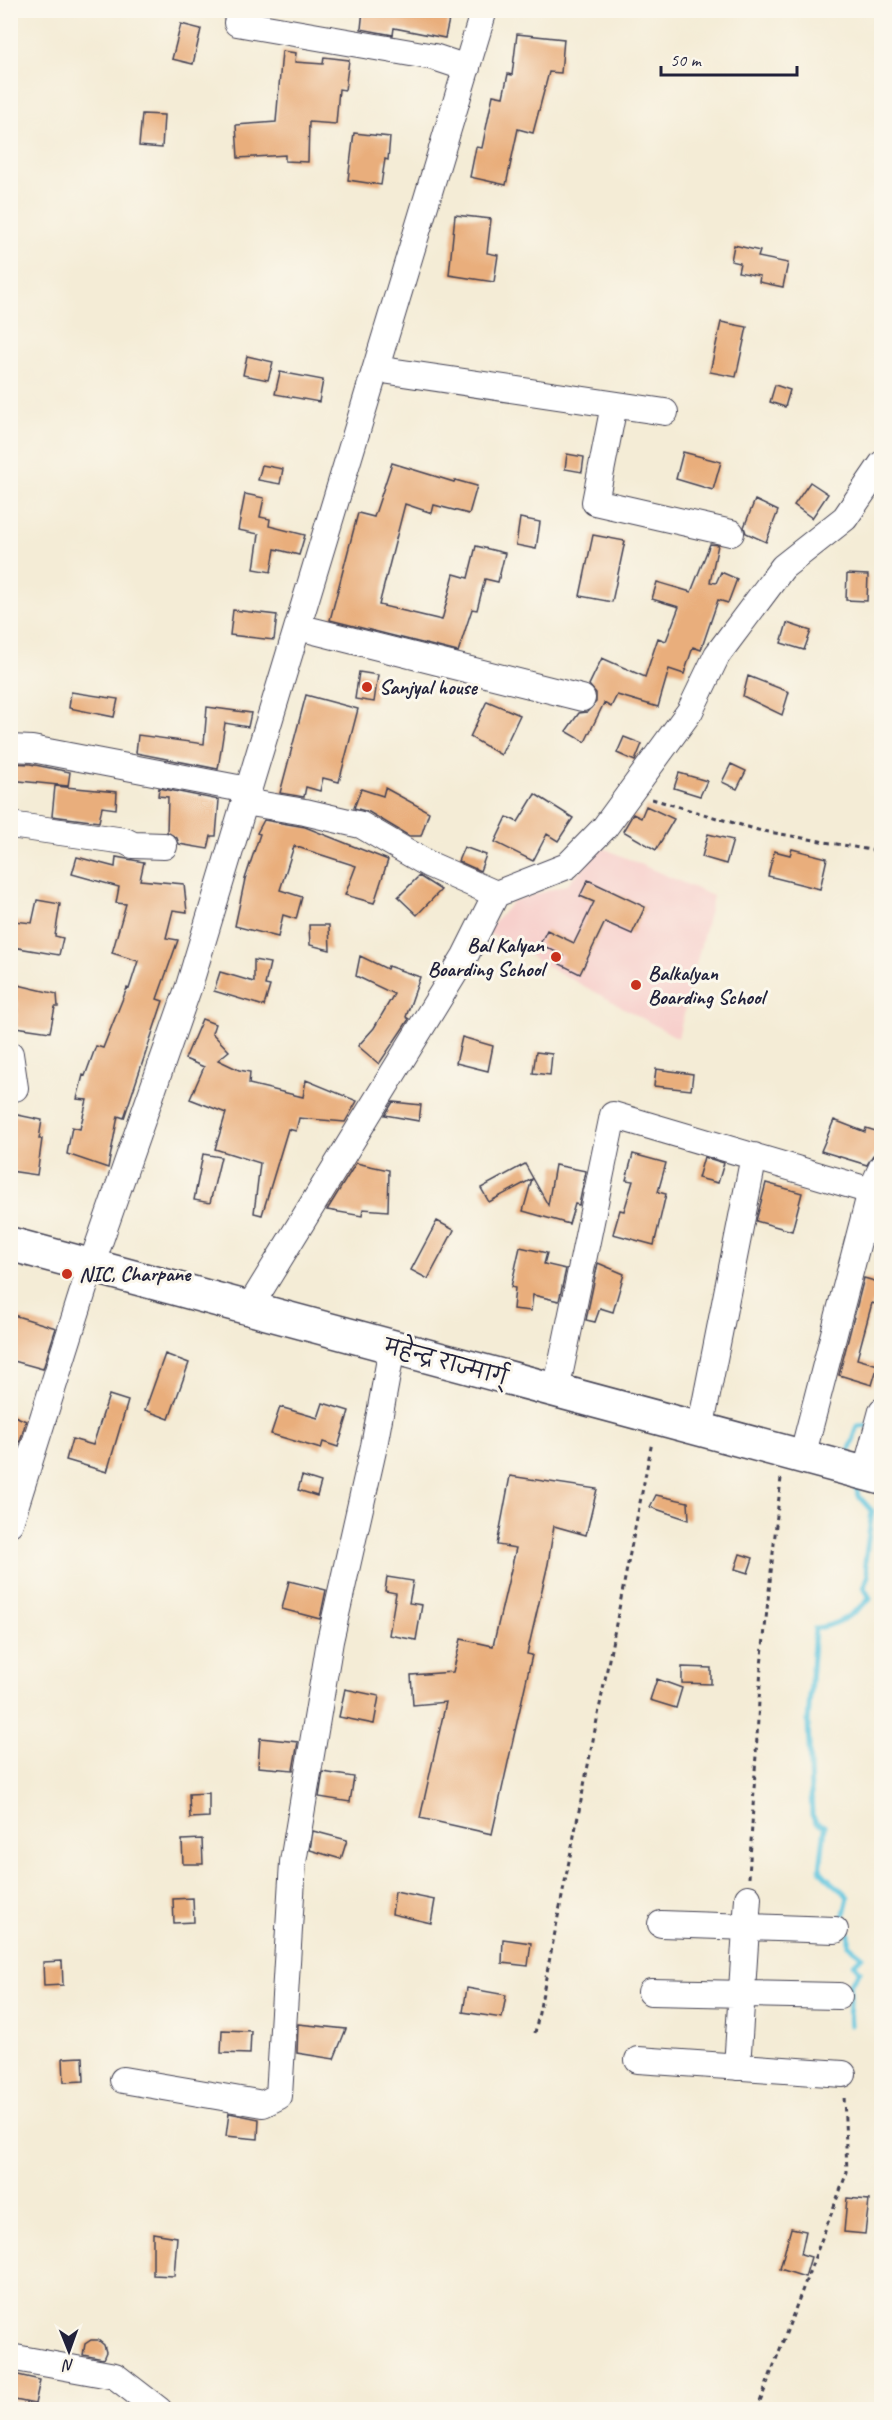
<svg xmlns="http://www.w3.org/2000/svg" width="892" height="2420" font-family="Caveat,'Playpen Sans Deva',sans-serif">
  <rect width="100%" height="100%" fill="#fbf7ec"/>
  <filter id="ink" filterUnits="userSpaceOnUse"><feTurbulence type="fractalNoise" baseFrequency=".0167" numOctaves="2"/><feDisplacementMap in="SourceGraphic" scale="12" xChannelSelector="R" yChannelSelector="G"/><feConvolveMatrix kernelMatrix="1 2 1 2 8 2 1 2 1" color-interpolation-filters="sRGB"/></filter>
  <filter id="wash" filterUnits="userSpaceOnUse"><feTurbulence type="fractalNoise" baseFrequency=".008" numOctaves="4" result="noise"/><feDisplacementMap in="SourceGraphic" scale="24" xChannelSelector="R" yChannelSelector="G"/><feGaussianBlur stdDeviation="1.35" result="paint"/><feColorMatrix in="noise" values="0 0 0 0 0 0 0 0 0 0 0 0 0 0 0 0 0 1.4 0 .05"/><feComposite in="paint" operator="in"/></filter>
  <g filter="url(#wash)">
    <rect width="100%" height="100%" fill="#f4ecd6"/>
    <path fill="#f7d0cc" d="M601 847 713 896 678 1038 486 932 513 901 566 885Z"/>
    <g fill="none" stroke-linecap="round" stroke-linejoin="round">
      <path stroke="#60c5de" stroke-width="5" d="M847 1458 858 1426 872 1425
        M850 2025C848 2010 852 2001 849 1985L860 1971 854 1964 862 1956 849 1946V1934L842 1922 848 1897C839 1886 829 1882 820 1870L825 1826 816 1822 812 1815 808 1722 815 1628C837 1626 855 1614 870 1598L864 1588 868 1576 865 1562 872 1511 860 1498 855 1486"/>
    </g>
    <g id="blocks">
      <path fill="#e9ae7b" d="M363 10H451L445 38 394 28 393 35 361 29Z
        M181 24 201 29 193 64 172 59Z
        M517 34 564 39 561 73 549 72 533 133 518 129 506 185 470 177 476 147 482 148 493 95 503 97 508 74 512 75Z
        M282 51 296 53 295 62 323 64 324 57 349 60 345 90 339 89 336 124 309 122 308 162 285 161V155L238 158 236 125 276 122Z
        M142 114 164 115 162 148 139 146Z
        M354 133 390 137 388 160 385 159 381 185 348 180Z
        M455 215 491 219 487 253 498 255 494 282 449 275Z
        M734 245 760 251 758 257 788 263 783 287 759 282 760 276 738 272 740 263 731 261Z
        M721 322 747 327 736 377 710 372Z
        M247 356 273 362 268 380 243 375Z
        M280 372 323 380 319 402 275 394Z
        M775 385 790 390 785 407 770 402Z
        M683 452 721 462 713 490 676 479Z
        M567 454 584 457 582 472 565 469Z
        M392 463 454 482 455 480 477 486 469 514 434 505 432 513 405 504 379 605 442 620 454 574 468 578 476 546 505 553 498 582 485 579 477 610 472 609 458 652 330 620 358 513 374 517Z
        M262 465 283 469 280 484 258 480Z
        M810 482 828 494 812 518 794 505Z
        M245 494 264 498 260 517 270 519 269 526 305 535 299 555 275 549 271 572 254 569 259 534 238 530Z
        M755 500 778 511 766 542 746 533 744 527Z
        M520 518 540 522 536 549 516 545Z
        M593 535 625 541 612 602 580 596Z
        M710 544 718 545 710 582 716 583 721 572 737 579 728 603 718 600 701 650 693 647 684 674 669 669 658 707 617 695 611 707 604 703 585 742 566 731 579 713 587 712 596 702V693L589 685 602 658 645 677 658 638 666 641 679 607 652 599 657 582 691 592Z
        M847 574 868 575 867 601 846 600Z
        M233 610 277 615 274 640 230 635Z
        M787 623 811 631 804 650 781 643Z
        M359 672 378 675 374 702 355 699Z
        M748 676 789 692 782 715 743 696Z
        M71 692 118 699 114 717 69 708Z
        M306 695 358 709 339 782 323 778 320 791 306 787 304 797 280 793Z
        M487 701 520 715 501 755 470 737Z
        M207 707 251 713 248 727 225 723 218 769 136 753 138 735 204 744Z
        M624 737 642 744 635 761 617 753Z
        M10 763 30 764 70 772 68 786 10 780Z
        M731 764 746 771 737 789 722 782Z
        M679 773 707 781 700 796 674 788Z
        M55 786 117 792 116 809 102 807 99 822 52 816Z
        M159 788 219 800 216 836H211L208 849 179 844 177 838 167 832 168 797 158 796Z
        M385 788 429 812 421 836H409L369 812 354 808 361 789 383 796Z
        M535 794 573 818 558 841 547 834 533 861 495 842 507 817 518 822Z
        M646 806 674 819 656 850 623 831 633 814 641 818Z
        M264 820 305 827 388 860 374 903 345 895 356 866 294 846 280 890 302 897 296 919 283 915 278 937 235 926 245 879 260 834 257 833Z
        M708 834 733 840 726 864 702 857Z
        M464 847 486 855 480 871 458 861Z
        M792 849 827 858 820 889 768 876 774 851 790 855Z
        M77 857 115 867 116 857 144 862 140 880 184 884 187 912 173 910 166 938 178 940 157 999 163 1001 124 1118 118 1116 108 1168 67 1154 72 1127 80 1129 87 1100 77 1099 83 1075 85 1076 96 1046 103 1048 127 988 129 989 138 961 112 953 126 904 116 903 119 887 72 874Z
        M419 876 441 890 417 915 398 897Z
        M588 880 645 907 632 934 605 922 580 974 560 964 564 956 540 944 547 930 574 943 594 902 580 896Z
        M37 900 60 904 55 936 63 938 59 955 13 947 14 921 32 923Z
        M309 925H329L330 950 310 945Z
        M360 956 387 969 388 966 420 977 406 1017 409 1019 379 1064 358 1046 374 1028 394 994 356 976Z
        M254 960 270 963 265 985 270 986 264 1006 214 991 220 972 254 982Z
        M14 984 57 994 58 1007H55L50 1032 16 1027 18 1002H14Z
        M202 1019 215 1024 212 1033 229 1051 218 1060 239 1070 250 1072 249 1084 303 1097 306 1080 357 1101 345 1122 299 1118 296 1131 288 1129 262 1215 254 1213 260 1163 215 1149 226 1113 190 1099 204 1067 185 1059Z
        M462 1037 493 1046 488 1071 456 1063Z
        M536 1052 552 1054 550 1075 533 1073Z
        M656 1069 693 1074 691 1090 654 1086Z
        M393 1102 421 1105 419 1121 385 1115Z
        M13 1114 42 1120 39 1139H42L37 1175 10 1171Z
        M834 1120 865 1132 866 1128 882 1133V1152L873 1155 867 1165 821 1151Z
        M203 1154 221 1157 210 1203 194 1200Z
        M633 1154 666 1163 658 1192 666 1194 654 1245 613 1234 620 1210 624 1211 633 1181 626 1180Z
        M704 1157 724 1163 718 1183 698 1178Z
        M356 1163 389 1170 388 1211 363 1209 362 1216 327 1210Z
        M525 1164 548 1205 555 1165 586 1171 579 1205 575 1204 569 1224 523 1211 532 1179 489 1202 481 1188Z
        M766 1183 802 1193 792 1231 756 1221Z
        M437 1221 454 1230 428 1279 411 1270Z
        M520 1247 547 1253 544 1264 566 1269 559 1301 533 1295 531 1311 513 1309 515 1288 511 1287Z
        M598 1263 624 1274 613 1312 600 1308 595 1322 586 1320Z
        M864 1278 882 1283V1306L872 1303 857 1359 878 1365 872 1385 839 1375Z
        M10 1314 56 1328 43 1369 10 1360Z
        M165 1354 189 1363 169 1419 145 1410Z
        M109 1395 128 1401 107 1472 66 1460 72 1439 93 1445Z
        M323 1403 349 1411 338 1447 323 1442 321 1449 271 1434 280 1407 318 1418Z
        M10 1414 26 1421 20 1442 10 1437Z
        M302 1476 321 1482 317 1496 298 1490Z
        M510 1476 597 1489 586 1535 554 1526 548 1564 527 1654 532 1655 492 1834 420 1818 446 1702 413 1705 411 1675 453 1672 461 1639 493 1646 516 1548 497 1545Z
        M656 1495 688 1502 689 1520 650 1507Z
        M740 1554 753 1558 748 1573 735 1569Z
        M387 1577 413 1581 409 1603 422 1605 416 1640 389 1635 396 1593 385 1591Z
        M289 1581 326 1590 320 1619 282 1609Z
        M682 1667 711 1668V1684L682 1683Z
        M657 1679 682 1688 676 1708 650 1700Z
        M345 1689 379 1696 374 1724 339 1717Z
        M260 1738 298 1742 293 1770 258 1767Z
        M323 1772 354 1777 350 1802 319 1797Z
        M209 1793V1817L190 1818 189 1794Z
        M313 1831 347 1840 341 1859 310 1850Z
        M202 1839 203 1864H183L182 1840Z
        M395 1892 435 1900 431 1923 392 1914Z
        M193 1898 194 1922 174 1923 173 1899Z
        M503 1939 531 1943 528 1966 502 1963Z
        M62 1961 63 1985 44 1986 43 1962Z
        M467 1988 506 1995 502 2018 463 2012Z
        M298 2024 346 2029 334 2059 297 2053Z
        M222 2030 251 2031 250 2054 221 2053Z
        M83 2057 84 2081 64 2082 63 2058Z
        M229 2113 259 2119 258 2139 226 2136Z
        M847 2198 869 2200 865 2234 844 2232Z
        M791 2228 806 2231 801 2254 811 2257 805 2277 780 2269Z
        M153 2233 177 2237 174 2276 153 2275Z
        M91 2340H98L104 2345 106 2352 103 2359 83 2355 85 2344Z
        M14 2374 40 2380 35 2404 10 2399Z"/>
    </g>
  </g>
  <g filter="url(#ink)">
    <use href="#blocks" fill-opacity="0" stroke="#424052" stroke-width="1.5"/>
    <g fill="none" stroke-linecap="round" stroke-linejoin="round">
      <g stroke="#424052" stroke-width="28">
        <path id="minor" d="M237 23 434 57 467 68
          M376 369 665 412
          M614 405 595 502 731 533
          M298 627 582 698
          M10 748 32 749 248 790
          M245 802 305 812 361 825 428 864 496 894
          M10 825 125 841 133 845 164 846
          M10 1054 15 1088
          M249 1308 465 956 496 894 567 866 605 827 690 711 717 655 783 567 845 518 882 464
          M556 1391 613 1115 871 1191
          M700 1430 754 1156
          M802 1457 871 1191 882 1167
          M865 1474 882 1411
          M10 1523 91 1266 189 986 484 10
          M661 1924 835 1930
          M651 1992 839 1996
          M638 2060 843 2074
          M737 2067 748 1898
          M123 2080 263 2104 279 2096 293 1862 330 1641 374 1446 392 1348
          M10 2357 115 2376 159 2410"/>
      </g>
      <g stroke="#424052" stroke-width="36">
        <path id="highway" d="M10 1244 882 1478"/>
      </g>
      <path stroke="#424052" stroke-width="3" stroke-dasharray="4.5 4.5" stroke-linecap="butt" d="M652 799 758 830 882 852
        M749 1878 761 1666 781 1478
        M535 2033 652 1442
        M757 2410 847 2172 844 2095"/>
      <use href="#minor" stroke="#fff" stroke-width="26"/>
      <use href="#highway" stroke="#fff" stroke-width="33"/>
    </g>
  </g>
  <g fill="#c8321e" stroke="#fbf7ec" stroke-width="2">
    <circle cx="367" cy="687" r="6"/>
    <circle cx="556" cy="957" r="6"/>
    <circle cx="636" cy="985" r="6"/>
    <circle cx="67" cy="1274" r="6"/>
  </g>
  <g text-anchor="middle" stroke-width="6" stroke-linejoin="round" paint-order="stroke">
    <g font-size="21" font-weight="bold" fill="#22223b" stroke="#fbf7ec" text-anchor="start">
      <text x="379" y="694">Sanjyal house</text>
      <text x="544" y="952" text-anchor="end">Bal Kalyan<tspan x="544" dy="24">Boarding School</tspan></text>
      <text x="648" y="980">Balkalyan<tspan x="648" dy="24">Boarding School</tspan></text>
      <text x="79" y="1281">NIC, Charpane</text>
    </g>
    <g font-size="21" fill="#22223b" stroke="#fbf7ec">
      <text transform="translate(446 1362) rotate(15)" y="7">महेन्द्र राज्मार्ग्</text>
    </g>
  </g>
  <rect width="892" height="2420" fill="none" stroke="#fbf7ec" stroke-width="36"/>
  <g transform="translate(69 2351) rotate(179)" stroke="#fbf7ec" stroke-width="4.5" paint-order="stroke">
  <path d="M0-4.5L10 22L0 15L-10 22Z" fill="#22223b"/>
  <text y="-9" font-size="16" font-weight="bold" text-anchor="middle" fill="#22223b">N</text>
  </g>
  <path d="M661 66v9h136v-9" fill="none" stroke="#22223b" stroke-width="3"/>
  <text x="670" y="66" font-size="18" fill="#22223b" stroke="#fbf7ec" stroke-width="4.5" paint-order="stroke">50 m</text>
</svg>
